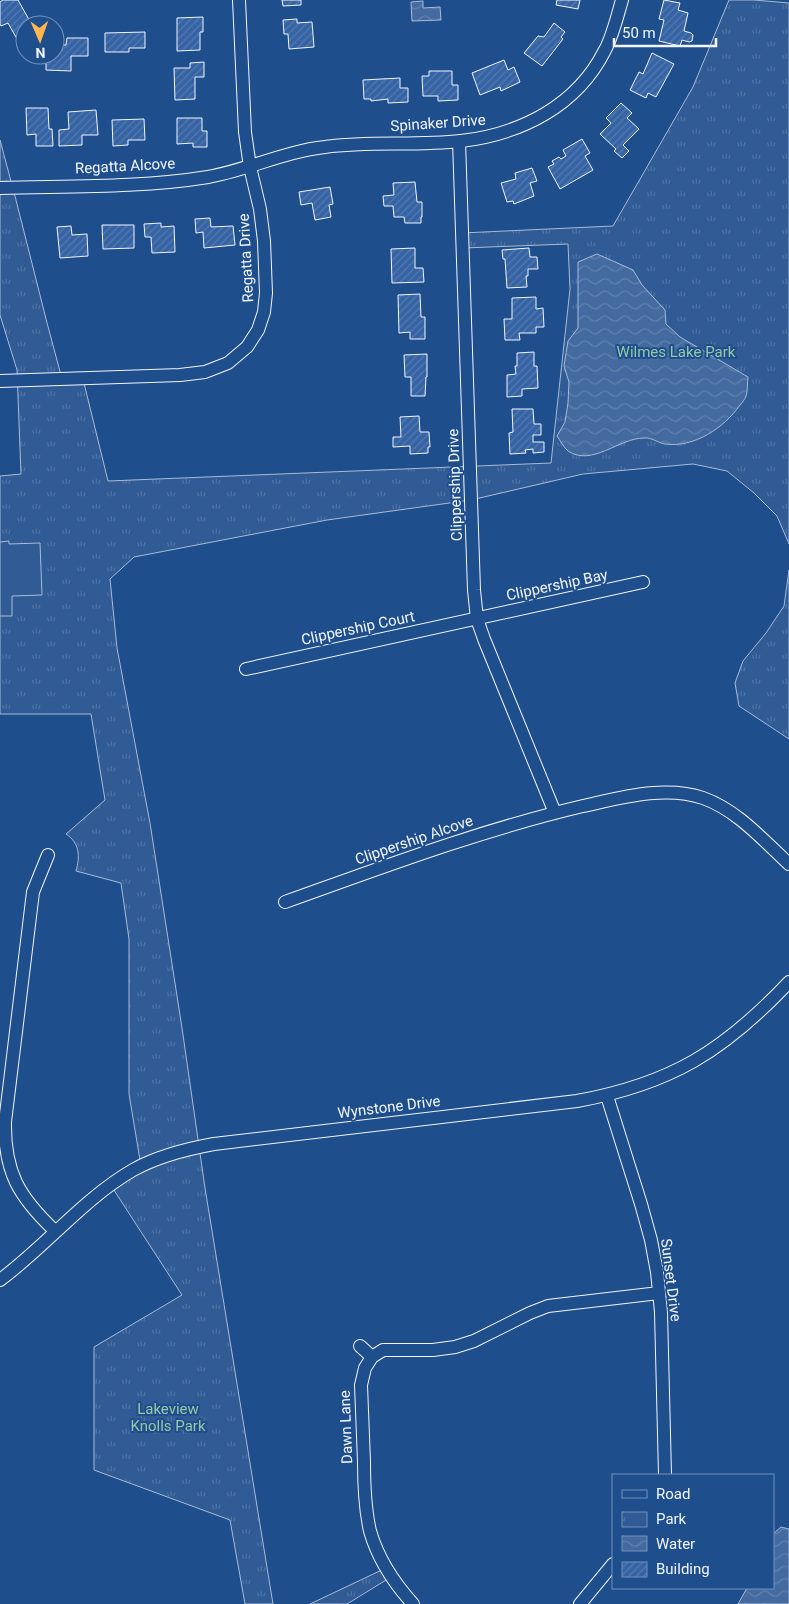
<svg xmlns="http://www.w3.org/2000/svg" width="789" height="1604" font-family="Roboto,sans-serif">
  <defs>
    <pattern id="park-tufts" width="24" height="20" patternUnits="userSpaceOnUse" patternTransform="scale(1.25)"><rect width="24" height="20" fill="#305b95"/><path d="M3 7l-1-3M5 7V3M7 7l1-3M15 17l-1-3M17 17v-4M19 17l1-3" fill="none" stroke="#4e73a5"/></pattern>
    <pattern id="water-waves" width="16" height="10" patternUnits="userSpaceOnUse" patternTransform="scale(1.25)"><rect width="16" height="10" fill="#446ba0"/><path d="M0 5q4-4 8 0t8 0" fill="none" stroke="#5f81ae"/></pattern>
    <pattern id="building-hatch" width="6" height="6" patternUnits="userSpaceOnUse" patternTransform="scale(1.25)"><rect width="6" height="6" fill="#3563a3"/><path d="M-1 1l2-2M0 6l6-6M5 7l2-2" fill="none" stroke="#537ab1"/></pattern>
  </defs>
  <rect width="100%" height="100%" fill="#1f4e8c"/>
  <path fill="url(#park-tufts)" stroke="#a8bbd7" d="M729 0H754L789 3V544L777 516 754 493 727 471 693 464 583 474 471 500 327 520 134 557 110 579 117 648 150 823 182 1028 205 1188 273 1604H245L230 1520 94 1470V1347L182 1295 110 1184 141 1166 129 1094V939L121 883 76 871C80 857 80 843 66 834L105 800 91 714H0V476L21 474 17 370 0 315V140C22 219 40 300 62 379H83L108 481 551 463 570 289 568 244 463 248 462 233 613 226 693 87Z
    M789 570V739L739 706 735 683 743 661 766 633 784 606Z
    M386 1568 391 1577 347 1604H310Z"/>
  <path fill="#305b95" stroke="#a8bbd7" d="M9 541V544L40 543 42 595 12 596V616H0V542Z"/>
  <path fill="url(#water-waves)" stroke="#a8bbd7" d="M423 1V8L440 7 441 20 412 21 411 2Z
    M597 254 633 270 642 285 665 310 666 324 680 337 748 377C747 383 748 391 746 396 745 399 742 403 740 405 724 428 694 448 665 444 658 443 651 437 644 438 619 438 592 467 568 451 564 448 560 440 557 436L565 422 568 403 569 382 564 366 568 341 578 328V262Z
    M781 1527 789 1529V1604H738L747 1588H773V1534Z"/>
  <path fill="url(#building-hatch)" stroke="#f2f6ff" d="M3 0H18L32 25H25V35L17 39 8 23 1 26 0 24V2Z
    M282 0H301V5L283 6Z
    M557 0H580L578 9 556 5Z
    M664 0 680 3 678 10 688 13 684 31 691 33 693 35 692 41 689 42 682 40 680 46 659 41 664 20 659 19Z
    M203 17V32H200V50L177 51V18Z
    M297 19V23L312 22 314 47 289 49 288 34H284L283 20Z
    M554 23 565 32 561 37 563 39 542 66 524 53 538 36 544 37Z
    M145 32V48H129V52H105V33Z
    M67 38H88V56H71V71L46 70V55H55V45H66Z
    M652 53 674 64 656 97 648 93 646 98 630 90 639 72 643 74Z
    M504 60 508 70 514 67 520 82 501 91 500 87 480 95 472 73Z
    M204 62V77H195V99L175 100 174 68H190V63Z
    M429 71H452V85H458V100L438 101V96H423L422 76H429Z
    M400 78V88H408V102L388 103V99L371 101V99H364L363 80Z
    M621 103 632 113 627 118 639 129 623 145 629 151 622 158 614 151 616 149 600 134 611 123 606 118Z
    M26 108H48L49 129H52L53 146H36V134L27 135Z
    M96 110 98 135H82V145L59 146V130L69 129 68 112Z
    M177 118H202V131H207V147H193V143L177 144Z
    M144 119 145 140H128V145L113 146 112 120Z
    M582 139 590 153 585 156 593 170 560 189 548 167 554 164 552 161 559 157 561 159 566 156 563 150Z
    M532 168 537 181 530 183 534 196 514 204 513 201 507 202 501 183 516 179 515 173Z
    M415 182 417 202H422V217H421V223H405L404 217H394L393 206H384L383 196 394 195 393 183Z
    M330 187 333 204 329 205 331 217 315 220 312 203 301 205 299 192Z
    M210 218 211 227 233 226 235 245 204 248 203 232 196 233 195 219Z
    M161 223V227L174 226 175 252 152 253 151 237H145L144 224Z
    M102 225H134V248L103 249Z
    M71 226 72 235 87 234 88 256 60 258 57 227Z
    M415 248V268H423L424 282 392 283 391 249Z
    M529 248 530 257H537L538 269H528V276H526L527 287 507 288 505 259H503L502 250Z
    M420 294 421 317H425V339H410V332L399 333 398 295Z
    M536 297V309L543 308 544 327H536V333H519L520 340H505L504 319H512V298Z
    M534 352V366H537L538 388 522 389V396L507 397V375L516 374 515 366H517V353Z
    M427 354V377H426L425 396H411V377H405L404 355Z
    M512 409H533L534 424H541V435H533V442H544V452L533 453V449L525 450 526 453 510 454 509 433 513 432Z
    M419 416 420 432H429L430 447H428V453L410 454V446L393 447V437H401L400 417Z"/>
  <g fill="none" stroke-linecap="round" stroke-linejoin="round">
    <g stroke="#f2f6ff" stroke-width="14">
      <path id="street" d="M459 141 474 590 477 619 484 639 555 813
        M0 188C69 186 140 188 208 177 247 170 286 151 325 147 370 141 416 146 461 141 521 134 577 106 605 50 613 35 617 17 622 0
        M0 381 180 375 205 372 228 363 247 347 258 330 264 312 266 293 264 241 260 209 250 167 245 132 239 0
        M246 669 643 582
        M48 855 33 892 5 1122C4 1172 19 1197 55 1231
        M285 902C383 867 481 830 583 806 620 798 665 785 703 798 737 810 763 840 789 864
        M607 1096 641 1204 651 1240 657 1272 661 1312 665 1475
        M0 1280C46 1246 83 1199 133 1170 158 1156 186 1149 214 1144L577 1101C671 1084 724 1051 789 982
        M360 1346 372 1357
        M413 1604C394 1583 378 1559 370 1531 365 1509 364 1486 364 1462 363 1436 362 1411 361 1385L365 1368 372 1357 383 1350H433L455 1347 474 1341 530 1313 548 1306 659 1293
        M580 1604 613 1564"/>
    </g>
    <use href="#street" stroke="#1f4e8c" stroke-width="12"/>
  </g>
  <g text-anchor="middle" stroke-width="4" stroke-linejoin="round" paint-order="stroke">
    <g font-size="15" fill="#f2f6ff" stroke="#1f4e8c">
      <text transform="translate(438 123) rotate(-4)" y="5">Spinaker Drive</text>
      <text transform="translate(125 166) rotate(-3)" y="5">Regatta Alcove</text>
      <text transform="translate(246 258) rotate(-93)" y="5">Regatta Drive</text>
      <text transform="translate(455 485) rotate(-92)" y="5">Clippership Drive</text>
      <text transform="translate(557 585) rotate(-12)" y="5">Clippership Bay</text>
      <text transform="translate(358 628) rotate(-12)" y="5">Clippership Court</text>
      <text transform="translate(414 840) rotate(-19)" y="5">Clippership Alcove</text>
      <text transform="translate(389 1107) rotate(-7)" y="5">Wynstone Drive</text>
      <text transform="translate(671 1280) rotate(83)" y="5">Sunset Drive</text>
      <text transform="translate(346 1427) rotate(-92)" y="5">Dawn Lane</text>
    </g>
    <g font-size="15" fill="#97c8a6" stroke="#1f4e8c">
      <text x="676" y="357">Wilmes Lake Park</text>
      <text x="168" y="1414">Lakeview<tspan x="168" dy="17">Knolls Park</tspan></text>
    </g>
  </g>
  <rect x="612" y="1474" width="162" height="115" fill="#1f4e8c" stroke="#7391ba"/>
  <rect x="622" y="1490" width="25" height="8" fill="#1f4e8c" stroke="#7391ba"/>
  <text x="656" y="1499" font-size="15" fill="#f2f6ff">Road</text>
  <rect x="622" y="1512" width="25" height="15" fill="url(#park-tufts)" stroke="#7391ba"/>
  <text x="656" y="1524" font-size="15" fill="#f2f6ff">Park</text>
  <rect x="622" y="1536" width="25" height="15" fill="url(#water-waves)" stroke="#7391ba"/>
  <text x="656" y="1549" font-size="15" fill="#f2f6ff">Water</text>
  <rect x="622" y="1562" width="25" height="15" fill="url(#building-hatch)" stroke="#7391ba"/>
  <text x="656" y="1574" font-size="15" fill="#f2f6ff">Building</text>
  <g transform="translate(40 40) rotate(178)"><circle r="24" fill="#1f4e8c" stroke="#7391ba"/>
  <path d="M0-4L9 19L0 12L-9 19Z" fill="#ffb74d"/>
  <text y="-8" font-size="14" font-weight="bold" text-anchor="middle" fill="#f2f6ff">N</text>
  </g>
  <path d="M614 38v8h102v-8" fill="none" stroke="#f2f6ff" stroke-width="2.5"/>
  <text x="622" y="38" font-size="15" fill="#f2f6ff" stroke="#1f4e8c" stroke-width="4" paint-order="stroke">50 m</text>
</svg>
